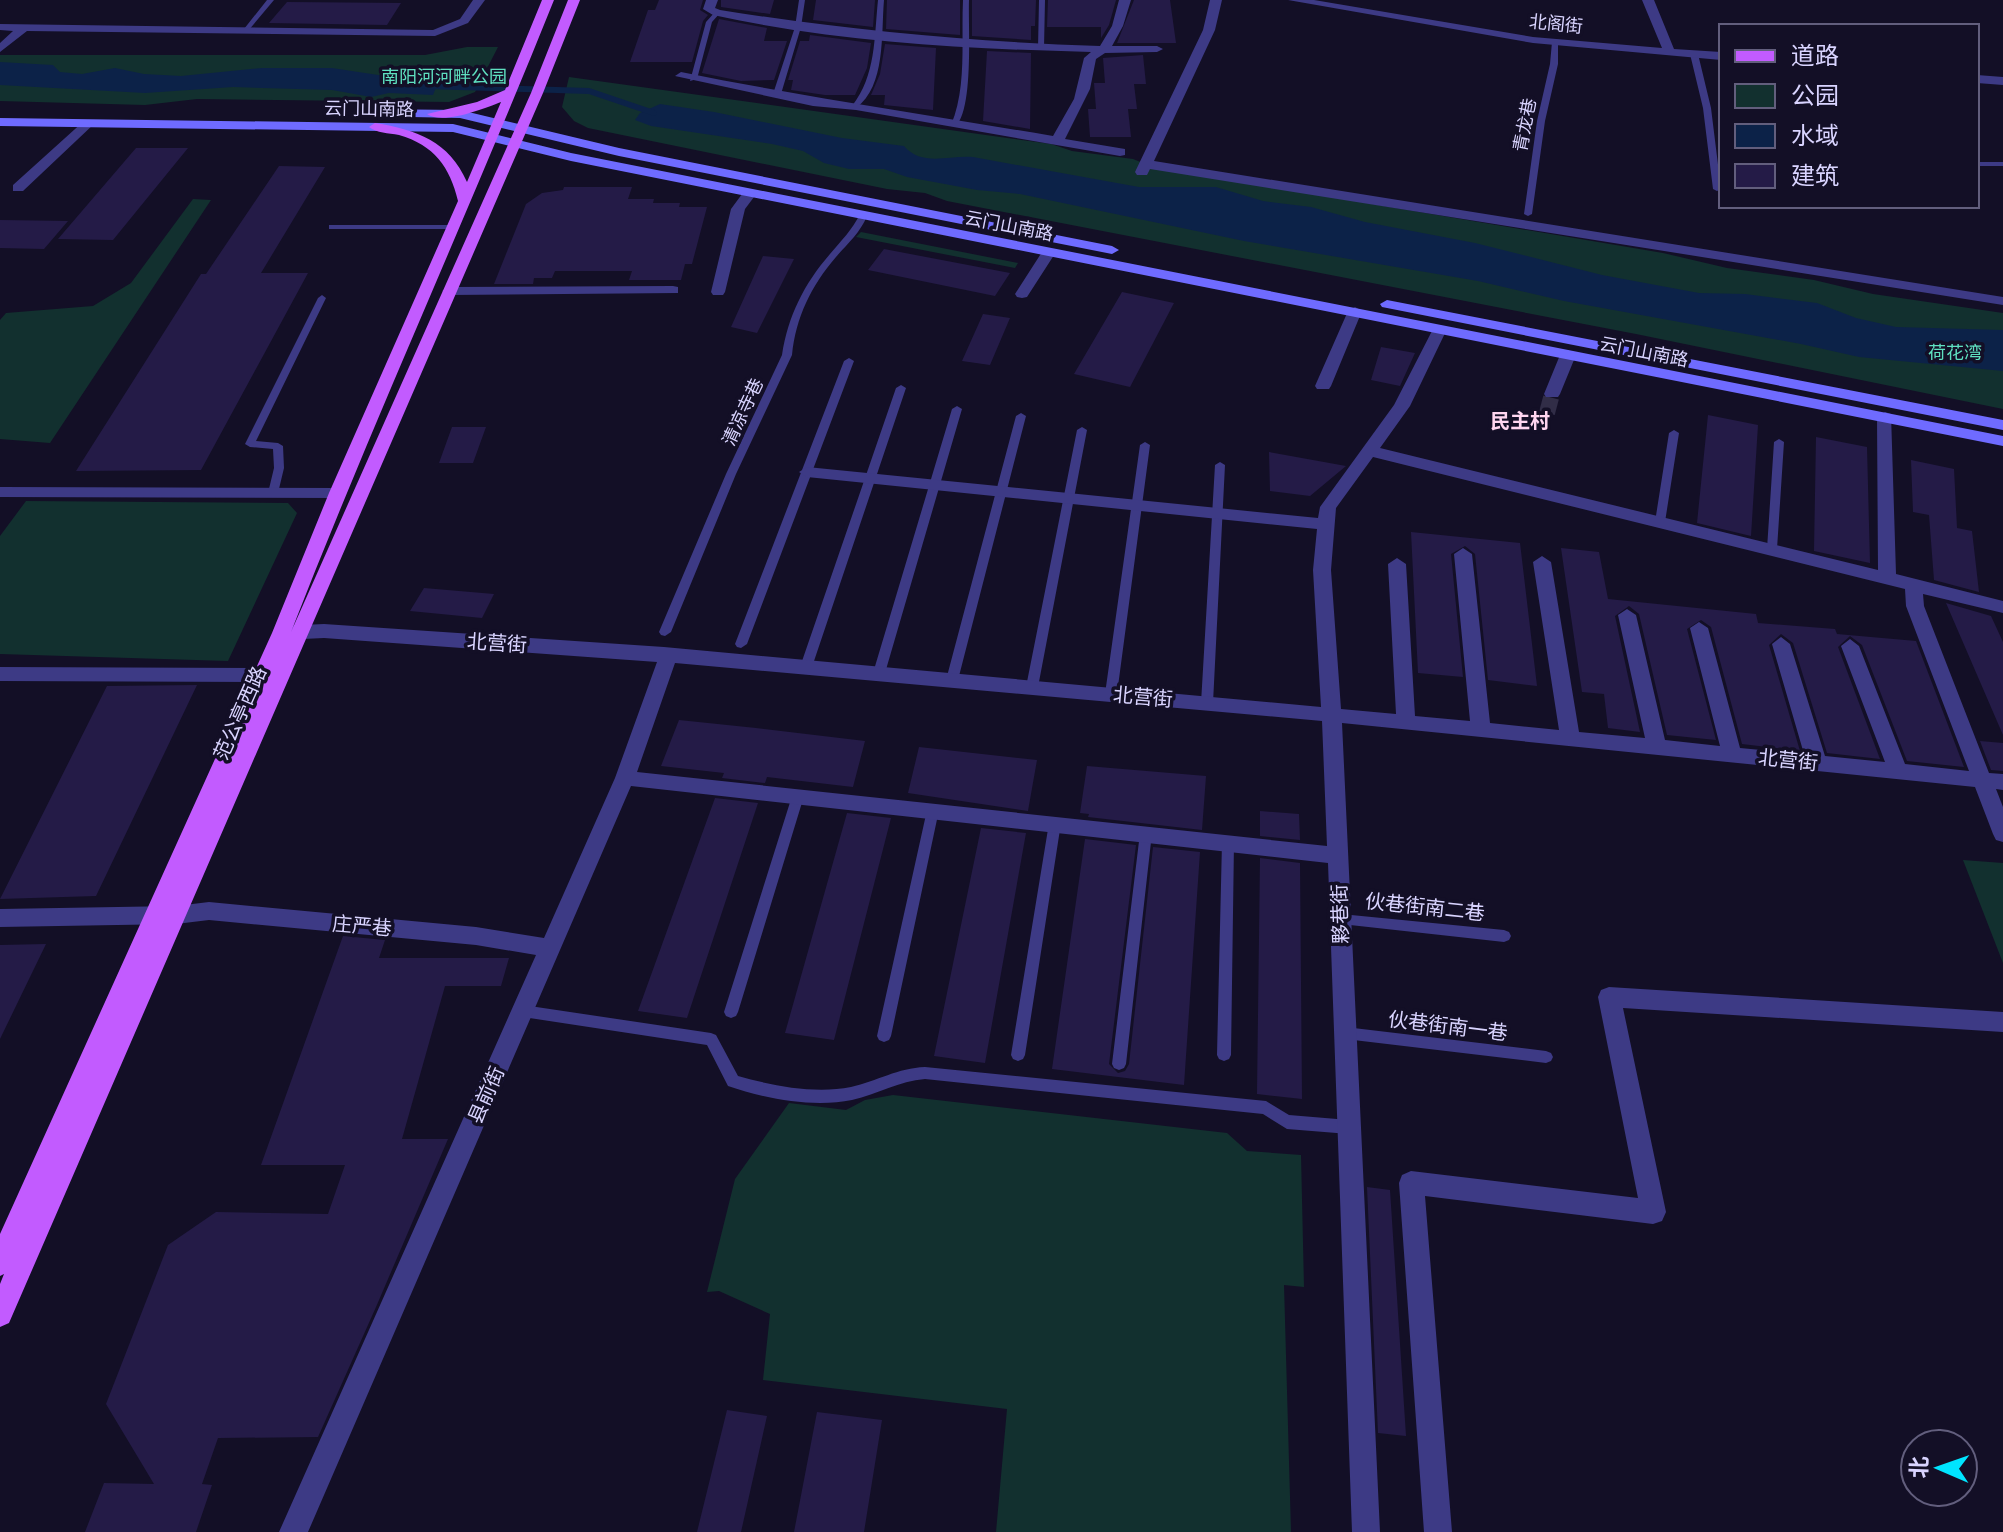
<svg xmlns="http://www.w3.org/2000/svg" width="2003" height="1532" font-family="Lato,'Noto Sans SC',sans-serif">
  <rect width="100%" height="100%" fill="#130f26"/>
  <path fill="#12302f" d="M467 47H498L475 92 449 102 197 99 145 105 0 101V55H425Z
    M569 77 1051 144 1072 151 1133 159 1153 167 1663 253 1727 268 1814 280 1873 294 2003 313V409L1636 334 947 201 925 193 887 189 588 128 574 121 562 107Z
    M193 199 211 200 50 443 0 439V320L6 313 93 306 131 283Z
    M861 232 1018 263 1015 268 856 237Z
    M26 501 288 503 297 513 228 661 0 654V536Z
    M1963 860 2003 863V963Z
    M893 1095 1227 1133 1247 1151 1301 1155 1304 1287 1284 1285 1291 1532H996L1007 1409 763 1380 770 1314 719 1291 707 1292 735 1179 789 1103 846 1110 865 1100Z"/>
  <path fill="#0c2248" d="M0 62 53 65 60 72 82 74 115 68 144 74 181 76 262 68H332L398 78H440L433 95 389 93 371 97 332 90 233 87 145 93 0 85Z
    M660 104 714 112 842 138 904 146C922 167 948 155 973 157L1139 187H1216L1263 201 1311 207 1365 222 1475 243 1602 275 1699 293 1745 294 1817 303 1856 318 1896 327 2003 330V371L1859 357 1801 344 1564 301 1478 281 1244 241 1020 194 977 190 907 177 884 169H849L824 163 803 151 772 144 651 126 635 120 640 113Z"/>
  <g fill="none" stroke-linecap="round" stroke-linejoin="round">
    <path stroke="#0c2248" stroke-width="6" d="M425 86 589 91 654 113"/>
  </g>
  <path fill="#241b47" d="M659 0H703L700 10 708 15 703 21 692 62H630L648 10H655Z
    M721 0H774L770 14 721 7Z
    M816 0H875L873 27 813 20Z
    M887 0H960V35L886 29Z
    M972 0H1036L1035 26H1031V40L972 36Z
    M1048 0H1116L1109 25 1101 38V27H1047Z
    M1134 0H1170L1176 43H1117Z
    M287 2 401 3 387 25 269 23Z
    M719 19 767 28 764 41H787L774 80 741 81 702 73Z
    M810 35 871 43 867 68 855 95H825L791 90 793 80H788L800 41H809Z
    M885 44 936 48 933 110 884 105 885 95H871L880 74Z
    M987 51 1031 53 1030 129 983 121Z
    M1143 55 1146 84H1134L1137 109H1128L1131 137H1090L1088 109H1096L1094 83H1105L1103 58Z
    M136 148H188L113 240 58 239Z
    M279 166 325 167 261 273H308L201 470 76 471 201 274H206Z
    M564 187H632L628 199H654L653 203H680L679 207H707L692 264H685L681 280H629L632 271H555L552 278H534L533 284H494L526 204 542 193 563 190Z
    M0 220 68 221 44 249 0 248Z
    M884 249 1010 273 995 296 868 270Z
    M763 256 794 259 757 333 731 327Z
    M1122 292 1174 303 1130 387 1074 374Z
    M983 314 1010 318 990 365 962 361Z
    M1381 347 1415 353 1400 386 1371 380Z
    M1708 415 1758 425 1751 536 1697 523Z
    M452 427H486L473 463H439Z
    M1816 437 1867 447 1870 563 1814 551Z
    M1269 452 1346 466 1310 496 1270 491Z
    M1911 460 1954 469 1957 528 1972 531 1979 592 1934 580 1929 515 1913 512Z
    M1411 532 1520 543 1537 686 1488 680 1475 554 1465 546 1451 554 1463 677 1418 673Z
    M1561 548 1599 552 1608 599 1756 614 1758 623 1835 629 1837 634 1916 641 1964 767 1907 761 1862 645 1850 636 1838 647 1880 759 1827 753 1793 643 1781 634 1769 645 1800 751 1742 744 1711 627 1701 620 1687 629 1716 740 1667 735 1639 614 1629 606 1615 616 1640 732 1608 728 1604 694 1582 692Z
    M424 588 494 594 482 618 410 611Z
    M1946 603 1991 616 2003 642V735Z
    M197 685 96 896 0 899 107 686Z
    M679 720 756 728 865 741 853 787 767 777 765 783 722 778 724 773 661 766Z
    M1980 741 2003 743V771L1991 770Z
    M919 747 1037 760 1028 811 908 793Z
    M1087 766 1206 776 1202 830 1088 817 1089 814 1080 813Z
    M715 798 758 803 687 1018 638 1011Z
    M1260 811 1299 814 1300 840 1260 836Z
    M847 813 891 818 834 1040 785 1033Z
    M981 828 1026 833 985 1063 934 1056Z
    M1085 839 1136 845 1109 1064 1118 1073 1125 1071 1129 1064 1153 847 1200 852 1184 1085 1052 1069Z
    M1260 858 1300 863 1302 1099 1257 1094Z
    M343 936 385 940 379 958H509L501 986H445L402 1139H448L376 1307 318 1437 218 1438 202 1484 212 1485 196 1532H85L104 1483 154 1484 106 1404 168 1245 216 1212 328 1214 345 1165H261Z
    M46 944 0 1039V945Z
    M1367 1187 1390 1190 1406 1436 1378 1433Z
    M727 1410 767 1416 741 1532H697Z
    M817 1412 882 1420 864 1532H794Z"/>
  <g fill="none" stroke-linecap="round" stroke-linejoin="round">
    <path stroke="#312d47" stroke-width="16" stroke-dasharray="16 8" stroke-linecap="butt" d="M1547 413 1552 394"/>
    <path fill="#3d3a85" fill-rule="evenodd" d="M267 0H274L248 31H244V29Z
      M799 0H805L801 27 781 94 777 96 773 94 795 27Z
      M878 0H884C881 34 886 86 856 108L852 106C876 75 874 38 878 0Z
      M963 0H969C968 28 974 110 955 127L951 125C967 87 961 41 963 0Z
      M1039 0H1045L1044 48 1041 50 1038 48Z
      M715 12 720 13 712 22 697 79 690 81 706 22Z
      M1555 40 1558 42V64L1545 121 1532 214 1528 216 1524 214 1537 121 1550 64 1552 42Z
      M1694 52 1698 54 1711 108 1721 189 1717 191 1713 189 1703 108 1690 54Z
      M1977 162H2003V166H1977Z
      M860 214 867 216C860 233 848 243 836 257 811 286 796 317 792 355L736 474 671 632 665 636 661 635 659 632 726 474 782 355C788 316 804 284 830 254 841 241 852 230 860 214Z
      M329 225H454L458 227 454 229H329Z
      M322 295 326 298 256 441 278 443 283 446 284 468 278 493 273 496 268 493 274 468 273 449 250 447 245 444 318 298Z
      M849 358 854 361 747 644 741 648 737 647 735 644 844 361Z
      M901 385 906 388 812 667 806 671 802 670 800 667 896 388Z
      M957 406 962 409 885 673 879 677 873 673 952 409Z
      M1021 413 1026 416 958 680 952 684 946 680 1016 416Z
      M1082 427 1087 430 1038 687 1032 691 1026 687 1077 430Z
      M1674 430 1679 433 1665 522 1660 525 1655 522 1669 433Z
      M1779 439 1784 442 1777 549 1772 553 1767 549 1774 442Z
      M1145 442 1150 445 1117 694 1111 698 1105 694 1140 445Z
      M1220 462 1225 465 1213 703 1207 707 1201 703 1215 465Z
      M798 791 802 793 804 796 738 1012 736 1016 731 1018 726 1016 724 1012 792 796 794 793Z
      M933 805 937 807 939 810 891 1036 889 1040 884 1042 879 1040 877 1036 927 810 929 807Z
      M1055 818 1059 820 1061 823 1025 1055 1023 1059 1018 1061 1013 1059 1011 1055 1049 823 1051 820Z
      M1146 828 1150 829 1152 833 1126 1064 1124 1068 1119 1070 1114 1068 1112 1064 1140 833 1142 829Z
      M1228 837 1232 838 1234 842 1231 1055 1229 1059 1224 1061 1219 1059 1217 1055 1222 842 1224 838Z
      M1341 914 1504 930 1509 932 1511 936 1509 940 1504 942 1341 924 1336 923 1334 919 1336 915Z
      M523 1005 711 1033 716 1035 738 1076C773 1086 815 1094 851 1087 877 1081 898 1068 925 1067L1266 1101 1289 1115 1349 1120 1354 1122 1356 1127 1354 1132 1349 1134 1287 1129 1263 1114 925 1079C899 1081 878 1094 852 1100 814 1108 765 1099 728 1086L707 1045 523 1017 518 1015 516 1011 518 1007Z
      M1345 1027 1546 1051 1551 1053 1553 1057 1551 1061 1546 1063 1345 1039 1340 1037 1338 1033 1340 1029Z"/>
    <path fill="#3d3a85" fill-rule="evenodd" d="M473 0H485L468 23 435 36 27 31 0 52V43L13 31 0 30V24L433 30 460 19Z
      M706 0H718L715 8 720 10C846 30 972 42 1100 46L1112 26 1119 0H1131L1123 26 1112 46H1157L1163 49 1157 52 1105 53 1096 59 1090 89 1065 139 1125 149V155L1120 156 856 110 813 106 675 76 681 72C804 97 929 115 1053 136L1074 99 1084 58 1091 52C966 49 836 42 713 15L703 9Z
      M1210 0H1222L1215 30 1154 161 2003 297V305L1150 169 1147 175H1137L1135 172 1203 30Z
      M1288 0H1314L1533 37 1662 48 1642 0H1654L1674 49 1721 52V60L1533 43Z
      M1977 75 2003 77V85L1977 83Z
      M85 120 95 123 23 191H13V185Z
      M745 190 757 193 745 209 725 292 723 295H713L711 292 731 209Z
      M1049 248 1056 252 1027 297 1022 298 1017 297 1015 294 1042 252Z
      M673 286 678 287V293L449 295 442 291 449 287Z
      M1355 307 1362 311 1331 386 1329 389H1317L1315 386 1348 311Z
      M1440 325 1447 329 1410 406 1380 448 1878 570 1877 417 1885 412 1891 414 1896 574 2003 601V613L1923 594 1924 606 1989 773 2003 774V790L1996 789 2003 807V842L1996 840 1993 834 1975 787 1342 723 1380 1532H1352L1328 863 631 786 308 1532H279L536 955 476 945 209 920 176 924 0 927V909L176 906 209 902 476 927 544 938 615 778 657 662 324 638 282 640 273 633 282 626 324 624 664 647 1321 707 1313 570 1317 529 807 477 799 472 807 467 1318 518 1320 507 1394 405 1433 329ZM1373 457 1905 589 1906 606 1969 771 1905 764 1859 646 1850 639 1841 646 1885 762 1825 756 1790 644 1781 637 1772 644 1804 754 1740 748 1708 628 1699 622 1690 628 1720 746 1665 740 1636 615 1627 609 1618 615 1645 738 1579 732 1551 562 1542 556 1533 562 1559 730 1490 723 1472 554 1463 548 1454 554 1470 721 1415 716 1406 564 1397 558 1388 564 1396 714 1341 709 1331 570 1336 508ZM675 663 1322 721 1327 846 637 772Z
      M1568 350 1576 355 1560 394 1558 397H1546L1544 394 1560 355Z
      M0 487 337 488 345 493 337 498 0 497Z
      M0 667 261 668 270 675 261 682 0 681Z
      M1609 987 2003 1012V1032L1623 1008 1666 1212 1662 1221 1653 1224 1425 1196 1452 1532H1424L1399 1183 1402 1175 1411 1171 1638 1198 1598 997 1601 990Z"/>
    <path fill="#6f6bff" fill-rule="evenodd" d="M366 109 460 110 619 148 1112 246 1119 250 1112 254 619 156 460 118 362 116V110Z
      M0 118 453 124 571 153 2003 436V446L571 161 453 132 0 126Z
      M1387 300 2003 420V430L1382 307 1380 304Z"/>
    <path fill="#c25bff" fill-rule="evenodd" d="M542 0H554C469 212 374 419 291 632L531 93 568 0H580L543 93 9 1323 0 1327V1284L4 1274 0 1276V1234L272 633 329 493 458 201C450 167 434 145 399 135 388 133 377 133 369 127L375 123C417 130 449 141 467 182L501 102C483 109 443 125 427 114L477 102 505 90Z"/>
  </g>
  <g text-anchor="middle" stroke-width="7" stroke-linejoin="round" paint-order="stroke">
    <g font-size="18" fill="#d9d4ff" stroke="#130f26">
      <text transform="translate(1556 24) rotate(6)" y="6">北阁街</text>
      <text transform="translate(369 109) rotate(1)" y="6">云门山南路</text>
      <text transform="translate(1525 125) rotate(-79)" y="6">青龙巷</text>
      <text transform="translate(1009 226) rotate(11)" y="6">云门山南路</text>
      <text transform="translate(1644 352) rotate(11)" y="6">云门山南路</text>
      <text transform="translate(743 412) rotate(-65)" y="6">清凉寺巷</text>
    </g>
    <g font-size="18" fill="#5fe0c0" stroke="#130f26">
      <text x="444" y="83">南阳河河畔公园</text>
      <text x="1955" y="359">荷花湾</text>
    </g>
    <g font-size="20" font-weight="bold" fill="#ffd6f0" stroke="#130f26">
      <text x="1520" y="428">民主村</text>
    </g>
    <g font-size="20" fill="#d9d4ff" stroke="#130f26">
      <text transform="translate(497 643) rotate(4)" y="7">北营街</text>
      <text transform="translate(1143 697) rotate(5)" y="7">北营街</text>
      <text transform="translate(240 713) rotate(-66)" y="7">范公亭西路</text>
      <text transform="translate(1788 760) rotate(6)" y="7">北营街</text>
      <text transform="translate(1425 907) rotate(6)" y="7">伙巷街南二巷</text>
      <text transform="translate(1340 914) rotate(-92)" y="7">夥巷街</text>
      <text transform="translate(362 926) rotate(5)" y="7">庄严巷</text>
      <text transform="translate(1448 1026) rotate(7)" y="7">伙巷街南一巷</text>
      <text transform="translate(486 1095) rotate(-66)" y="7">县前街</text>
    </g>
  </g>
  <rect x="1719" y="24" width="260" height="184" fill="#130f26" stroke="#625e7d" stroke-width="2"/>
  <rect x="1735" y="50" width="40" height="12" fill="#c25bff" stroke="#625e7d" stroke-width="2"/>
  <text x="1791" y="64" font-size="24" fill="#d9d4ff">道路</text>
  <rect x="1735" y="84" width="40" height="24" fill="#12302f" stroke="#625e7d" stroke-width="2"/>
  <text x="1791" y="104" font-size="24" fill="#d9d4ff">公园</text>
  <rect x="1735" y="124" width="40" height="24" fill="#0c2248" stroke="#625e7d" stroke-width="2"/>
  <text x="1791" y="144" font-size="24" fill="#d9d4ff">水域</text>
  <rect x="1735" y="164" width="40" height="24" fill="#241b47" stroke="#625e7d" stroke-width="2"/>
  <text x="1791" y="184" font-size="24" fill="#d9d4ff">建筑</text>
  <g transform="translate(1939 1468) rotate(272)"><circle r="38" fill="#130f26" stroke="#625e7d" stroke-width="2"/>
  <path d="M0-6L14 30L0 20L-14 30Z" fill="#00e5ff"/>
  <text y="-12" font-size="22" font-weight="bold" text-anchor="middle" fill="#d9d4ff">北</text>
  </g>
</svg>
